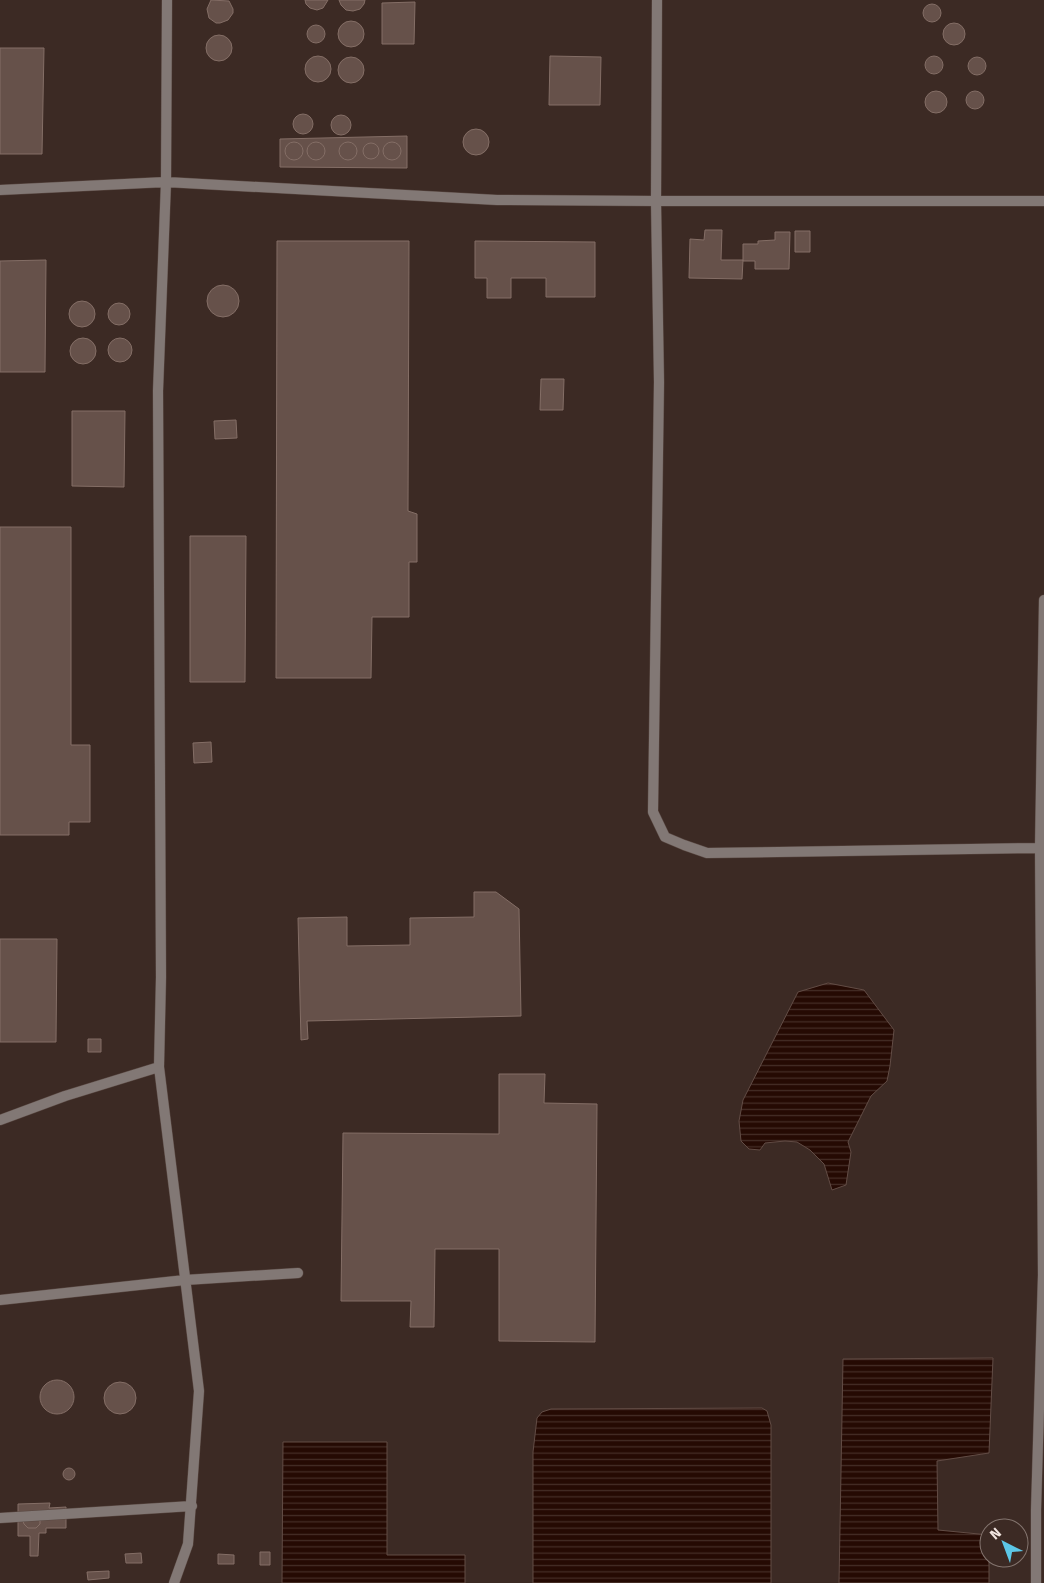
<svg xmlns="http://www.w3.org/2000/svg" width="1044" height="1583" font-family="'Fira Sans',sans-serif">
  <defs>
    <pattern id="water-rules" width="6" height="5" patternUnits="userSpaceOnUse" patternTransform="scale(1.25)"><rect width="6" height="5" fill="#250a03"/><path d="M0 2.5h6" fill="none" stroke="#452e27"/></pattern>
  </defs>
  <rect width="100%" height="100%" fill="#3c2a24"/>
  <path fill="url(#water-rules)" stroke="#624c45" d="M828 983 864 990 894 1030 890 1066 887 1081 871 1096 848 1142 851 1152 846 1185 832 1190 824 1164 810 1150 797 1142 785 1141 765 1143 760 1150 749 1149 741 1141 739 1121 743 1100 798 992Z
    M993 1358 989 1453 937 1461 938 1530 989 1535V1583H839L843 1359Z
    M762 1408 767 1411 771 1425V1583H533V1452L537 1418 542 1412 551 1409Z
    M283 1442H387V1555H465V1583H282Z"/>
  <path fill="#66514a" stroke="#846e66" d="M211 0 229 1 233 9V13L228 20 220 23H216L209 18 207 9Z
    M305 0H328L323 8 317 10 310 8 306 4Z
    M339 0H365L364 4 360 9 353 11 346 10 341 5Z
    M415 2 414 44H382V3Z
    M923 13a9 9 0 1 1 18 0a9 9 0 1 1-18 0Z
    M338 34a13 13 0 1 1 26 0a13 13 0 1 1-26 0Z
    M943 34a11 11 0 1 1 22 0a11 11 0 1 1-22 0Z
    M307 34a9 9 0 1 1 18 0a9 9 0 1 1-18 0Z
    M206 48a13 13 0 1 1 26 0a13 13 0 1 1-26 0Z
    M0 48H44L42 154H0Z
    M550 56 601 57 600 105H549Z
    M305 69a13 13 0 1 1 26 0a13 13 0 1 1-26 0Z
    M925 65a9 9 0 1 1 18 0a9 9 0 1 1-18 0Z
    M338 70a13 13 0 1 1 26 0a13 13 0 1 1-26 0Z
    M968 66a9 9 0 1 1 18 0a9 9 0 1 1-18 0Z
    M966 100a9 9 0 1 1 18 0a9 9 0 1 1-18 0Z
    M925 102a11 11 0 1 1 22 0a11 11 0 1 1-22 0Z
    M293 124a10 10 0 1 1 20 0a10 10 0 1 1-20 0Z
    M331 125a10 10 0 1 1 20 0a10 10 0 1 1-20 0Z
    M463 142a13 13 0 1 1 26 0a13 13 0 1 1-26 0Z
    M407 136V168L280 167V139Z
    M339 151a9 9 0 1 1 18 0a9 9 0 1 1-18 0Z
    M307 151a9 9 0 1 1 18 0a9 9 0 1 1-18 0Z
    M285 151a9 9 0 1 1 18 0a9 9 0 1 1-18 0Z
    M383 151a9 9 0 1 1 18 0a9 9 0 1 1-18 0Z
    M363 151a8 8 0 1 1 16 0a8 8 0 1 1-16 0Z
    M705 230H722L721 260H743L742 279 689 278 690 239 704 240Z
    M795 231H810V252H795Z
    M775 232H790L789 269H755V261H743V244H758V241L775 240Z
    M277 241H409L408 511 417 514V562H409V617H372L371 678H276Z
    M475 241 595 242V297H546V278H511V298H487V278H475Z
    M46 260 45 372H0V261Z
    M207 301a16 16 0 1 1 32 0a16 16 0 1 1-32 0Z
    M69 314a13 13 0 1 1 26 0a13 13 0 1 1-26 0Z
    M108 314a11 11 0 1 1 22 0a11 11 0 1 1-22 0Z
    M108 350a12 12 0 1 1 24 0a12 12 0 1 1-24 0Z
    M70 351a13 13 0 1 1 26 0a13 13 0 1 1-26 0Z
    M541 379H564L563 410H540Z
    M72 411H125L124 487 72 486Z
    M236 420 237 438 215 439 214 421Z
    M0 527H71V745H90V822H69V835H0Z
    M190 536H246L245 682H190Z
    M211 742 212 762 194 763 193 743Z
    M474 892H496L519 909 521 1016 307 1021 308 1039 301 1040 298 918 347 917V946L410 945V918L474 917Z
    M0 939H57L56 1042H0Z
    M88 1039H101V1052H88Z
    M499 1074H545L544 1103 597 1104 595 1342 499 1341V1249H435L434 1327H410L411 1301H341L343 1133 499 1134Z
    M40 1397a17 17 0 1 1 34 0a17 17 0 1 1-34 0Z
    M104 1398a16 16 0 1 1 32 0a16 16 0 1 1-32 0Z
    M63 1474a6 6 0 1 1 12 0a6 6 0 1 1-12 0Z
    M50 1503 49 1508 66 1507V1528H46V1533H39L38 1556H30V1536H18V1504Z
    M40 1518V1524L36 1528H28L24 1524 23 1521Z
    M260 1552H270V1565H260Z
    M141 1553 142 1563H126L125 1554Z
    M218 1554 234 1555V1564H218Z
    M109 1571V1578L88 1580 87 1572Z"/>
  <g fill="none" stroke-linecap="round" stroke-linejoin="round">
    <g stroke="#594842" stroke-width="11">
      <path id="service" d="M167 0 166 182 158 391 161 977 159 1067 199 1391 188 1544 174 1583
        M657 0 656 201 659 382 653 812 665 837 684 845 707 853 1040 848 1043 1275 1036 1510V1583
        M0 190 166 182 497 200 656 201H1044
        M1044 600 1040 848H1044
        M0 1120 65 1096 159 1067
        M0 1300 185 1280 298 1273
        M0 1518 192 1506"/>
    </g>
    <use href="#service" stroke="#827875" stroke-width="10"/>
  </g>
  <g transform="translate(1004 1543) rotate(318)"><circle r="24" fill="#3c2a24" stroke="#84756f"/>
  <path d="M0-4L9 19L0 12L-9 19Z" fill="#5cc7e7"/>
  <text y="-8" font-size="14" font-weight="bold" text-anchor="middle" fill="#f1e5e0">N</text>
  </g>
</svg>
